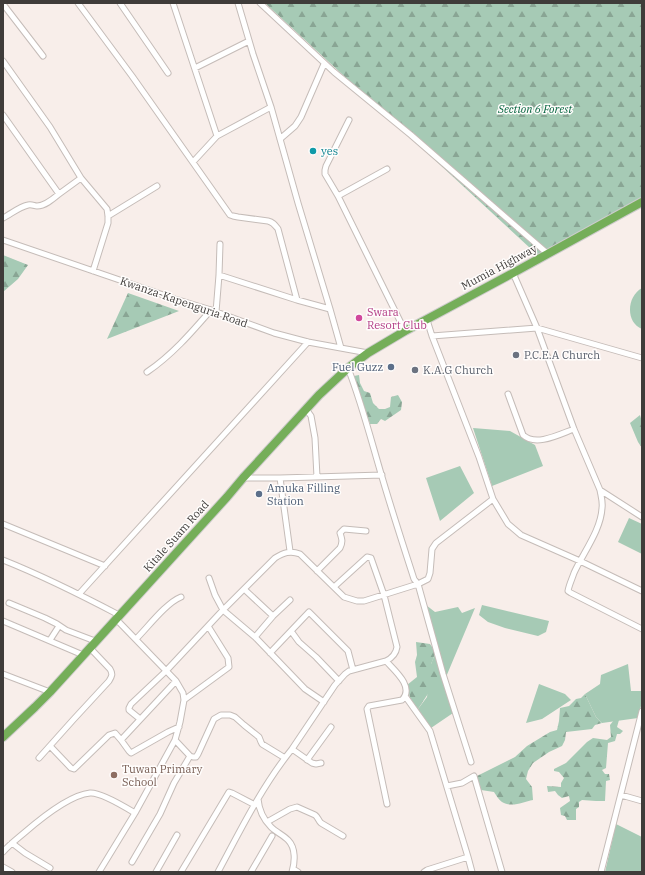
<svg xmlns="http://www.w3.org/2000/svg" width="645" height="875" font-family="'IBM Plex Serif',serif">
  <defs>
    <pattern id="forest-firs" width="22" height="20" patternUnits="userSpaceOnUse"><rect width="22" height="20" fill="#a6cab5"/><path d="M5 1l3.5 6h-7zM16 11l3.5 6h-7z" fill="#89a594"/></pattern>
  </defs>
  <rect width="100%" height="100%" fill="#f8eeea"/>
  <path fill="#a6cab5" d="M642 288V329C625 322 627 296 642 288Z
    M473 428 510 431 535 445 543 466 492 486Z
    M460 466 474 493 440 521 426 478Z
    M629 518 642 524V554L618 542Z
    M426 605 435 612 458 607 462 613 475 608 446 677Z
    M482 605 549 621 546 632 538 636 505 628 488 622 479 615Z
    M435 654 453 713 431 728 418 709 427 697 431 664Z
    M628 664 631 691H642V702L638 718 602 723 596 717 585 694 600 684 601 675Z
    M539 684 565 694 571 700 542 719 526 723Z
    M616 824 642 837V872H605Z"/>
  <path fill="url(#forest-firs)" d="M265 3H642V207L543 260Z
    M3 255 28 265 18 279 3 292Z
    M128 293 179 311 107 339Z
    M359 375 360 383 364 391 370 393 373 403 379 409H385L390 407 391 397 398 395 402 402 401 410 385 421 381 419 377 424H370L354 376Z
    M640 415 642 422V448L638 442 630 423Z
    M416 642 430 644C436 652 435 655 431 664L438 670 437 680 418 709 410 698 407 685 417 677 415 662 417 655Z
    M585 694 596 717 602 723 595 725 592 729 566 732 565 740 562 746 549 752 533 763 528 771 526 779 532 787 533 800C523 802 512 808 502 802 499 800 496 795 494 792L481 790 477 776 515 757 527 746 550 732 557 730 559 721 560 708 569 706 576 699 581 698Z
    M614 720H619L617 727 623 731 620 734H617L615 741 608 743 606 768 602 770 605 774H609L610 780 606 781 605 801H596L582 800 579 802V807L576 809V820H567L565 816 561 815 560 808 570 801 569 796 562 798 558 795 555 791 548 792 547 786 561 787V783L564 778 559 772 554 771V769L566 763 587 742 593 738 607 740 611 737 610 725Z"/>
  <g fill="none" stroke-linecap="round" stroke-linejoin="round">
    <g stroke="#c5bcb8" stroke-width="7">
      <path id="minor" d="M78 3 132 76 230 215 233 216 238 217 268 221C273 222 275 225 278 229L297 300
        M120 3 168 73
        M173 3 217 136
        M238 3 253 54 271 107 298 203 330 309 341 348
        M260 3 334 72 411 135 548 254
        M3 4 43 56
        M3 61 50 127 81 178 107 209 108 216V223L93 271
        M195 68 249 41
        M3 115 59 194 81 178
        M349 120 326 166 325 170V174L338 196 405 331
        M280 139 295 126 301 117 324 64
        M193 162 217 136 271 107
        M338 196 387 169
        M108 216 157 186
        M3 218C11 214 19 207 28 205 32 204 34 206 37 206 45 206 53 199 59 194
        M3 240 175 299 211 310 274 333 308 342 368 353
        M513 273 537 328 574 429 600 490C601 496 603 502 602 508 601 530 583 553 574 573 572 579 569 585 568 591L571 593 642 629
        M219 275 297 300 330 309
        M216 312 219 275 220 244
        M427 320 432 336 479 457 493 499 508 524 521 535 580 561 642 591
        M432 336 537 328 642 358
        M348 368C362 404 371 440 382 477 392 511 403 545 414 579L418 584 443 674 471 762
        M147 372C172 355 191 333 211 310
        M508 394 523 435C536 447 560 434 574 429
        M306 409 311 416 315 438 317 477
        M243 478H280L382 475
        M280 478 290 551
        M600 490 642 517
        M3 524 105 566
        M3 560C43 576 81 595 119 615
        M317 571 340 548C343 542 342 539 340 533L344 529 366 531
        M209 578 215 595 223 610 255 637 305 689 324 702
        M244 589 273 616
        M79 594 308 342
        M9 603 45 618 57 624 66 630 95 641
        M3 621 83 655
        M291 631 299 642 316 657 339 681
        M255 637 273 616 290 600
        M136 639C148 627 166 603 181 597
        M50 640 59 626
        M270 653 309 612 348 651 353 670
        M386 661C394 670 415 687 402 700L369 706 367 709 387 804
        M3 674 50 692
        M405 696 430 731 468 857
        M184 700 229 667 228 658 208 626
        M140 719 129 710V708L131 704 166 671 223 610 275 558C283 553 290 550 300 554L344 597 357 601H364L418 584 428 579 430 573 432 549 436 543 493 499
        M121 740 176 681
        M175 740 190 756 193 757H196L198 754 214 719 221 715H230L235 717 244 725 259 737 261 742 262 744 285 758
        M50 746 71 768 74 769 109 735 115 733 121 740 129 751 131 753 168 732 179 727
        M292 749 312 763 316 764 321 763
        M39 758 73 720 109 681C112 676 113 674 110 669L90 648
        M307 760 331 727
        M447 786 462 783 474 776 502 872
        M621 795 642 801
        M258 799C259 810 263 819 271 827 276 832 283 835 288 840 296 848 295 862 292 872
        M267 822 290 809 297 807 315 815C318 817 318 820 321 823L343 836
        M12 843 25 853 50 868
        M3 852C9 845 17 839 24 833 39 820 70 795 90 793 101 792 125 807 135 813
        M132 862 160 814 174 783 190 756
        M3 867 12 872
        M293 869 298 872
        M99 872 135 813 175 740 180 722 184 700 183 693 176 681 116 619
        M156 872 177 835
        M181 872 229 792 232 793 255 805
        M218 872C240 831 262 786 292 749L335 685 345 674 349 671 386 661C392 658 396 654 397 647L384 595 371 558 367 557 334 587
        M251 872 272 836
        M424 872 427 870 468 857 472 872
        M601 872 642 711"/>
    </g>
    <g stroke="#cdcccc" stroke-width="10">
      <path id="highway" d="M3 737 35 707 50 692 227 497 243 478 319 395 348 368 368 353 405 331 513 273 642 202"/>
    </g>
    <use href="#minor" stroke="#fff" stroke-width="5"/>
    <use href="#highway" stroke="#75ae59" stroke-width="8"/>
  </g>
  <circle fill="#0f9aa8" stroke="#fffdfc" stroke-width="1.5" cx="313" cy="151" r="4"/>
  <circle fill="#d1479c" stroke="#fffdfc" stroke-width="1.5" cx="359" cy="318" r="4"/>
  <g fill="#6b7280" stroke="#fffdfc" stroke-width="1.5">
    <circle cx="516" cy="355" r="4"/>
    <circle cx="415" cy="370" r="4"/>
  </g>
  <g fill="#5c6f8a" stroke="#fffdfc" stroke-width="1.5">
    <circle cx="391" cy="367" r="4"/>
    <circle cx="259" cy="494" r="4"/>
  </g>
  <circle fill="#8d6e63" stroke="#fffdfc" stroke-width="1.5" cx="114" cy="775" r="4"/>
  <g text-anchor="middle" stroke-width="3" stroke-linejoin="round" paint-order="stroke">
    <g font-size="11" font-style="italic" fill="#04643e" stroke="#fffdfc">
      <text x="535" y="113">Section 6 Forest</text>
    </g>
    <g font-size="11" fill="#0d838f" stroke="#fffdfc" text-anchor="start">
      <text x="321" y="155">yes</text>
    </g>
    <g font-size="11" fill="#3f3c3a" stroke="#fffdfc">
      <text transform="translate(499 267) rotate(-28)" y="4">Mumia Highway</text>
      <text transform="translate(184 302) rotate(19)" y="4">Kwanza-Kapenguria Road</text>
      <text transform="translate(176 536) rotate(-48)" y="4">Kitale Suam Road</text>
    </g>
    <g font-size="11" fill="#b23c85" stroke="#fffdfc" text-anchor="start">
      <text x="367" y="316">Swara<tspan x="367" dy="13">Resort Club</tspan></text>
    </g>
    <g font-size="11" fill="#5b616d" stroke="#fffdfc" text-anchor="start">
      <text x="524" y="359">P.C.E.A Church</text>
      <text x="423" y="374">K.A.G Church</text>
    </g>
    <g font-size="11" fill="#4e5e75" stroke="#fffdfc" text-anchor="end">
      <text x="383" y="371">Fuel Guzz</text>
      <text x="267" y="492" text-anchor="start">Amuka Filling<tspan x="267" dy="13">Station</tspan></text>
    </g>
    <g font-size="11" fill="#785e54" stroke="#fffdfc" text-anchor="start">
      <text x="122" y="773">Tuwan Primary<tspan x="122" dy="13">School</tspan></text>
    </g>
  </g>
  <rect width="645" height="875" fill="none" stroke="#3f3c3a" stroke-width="8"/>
</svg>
